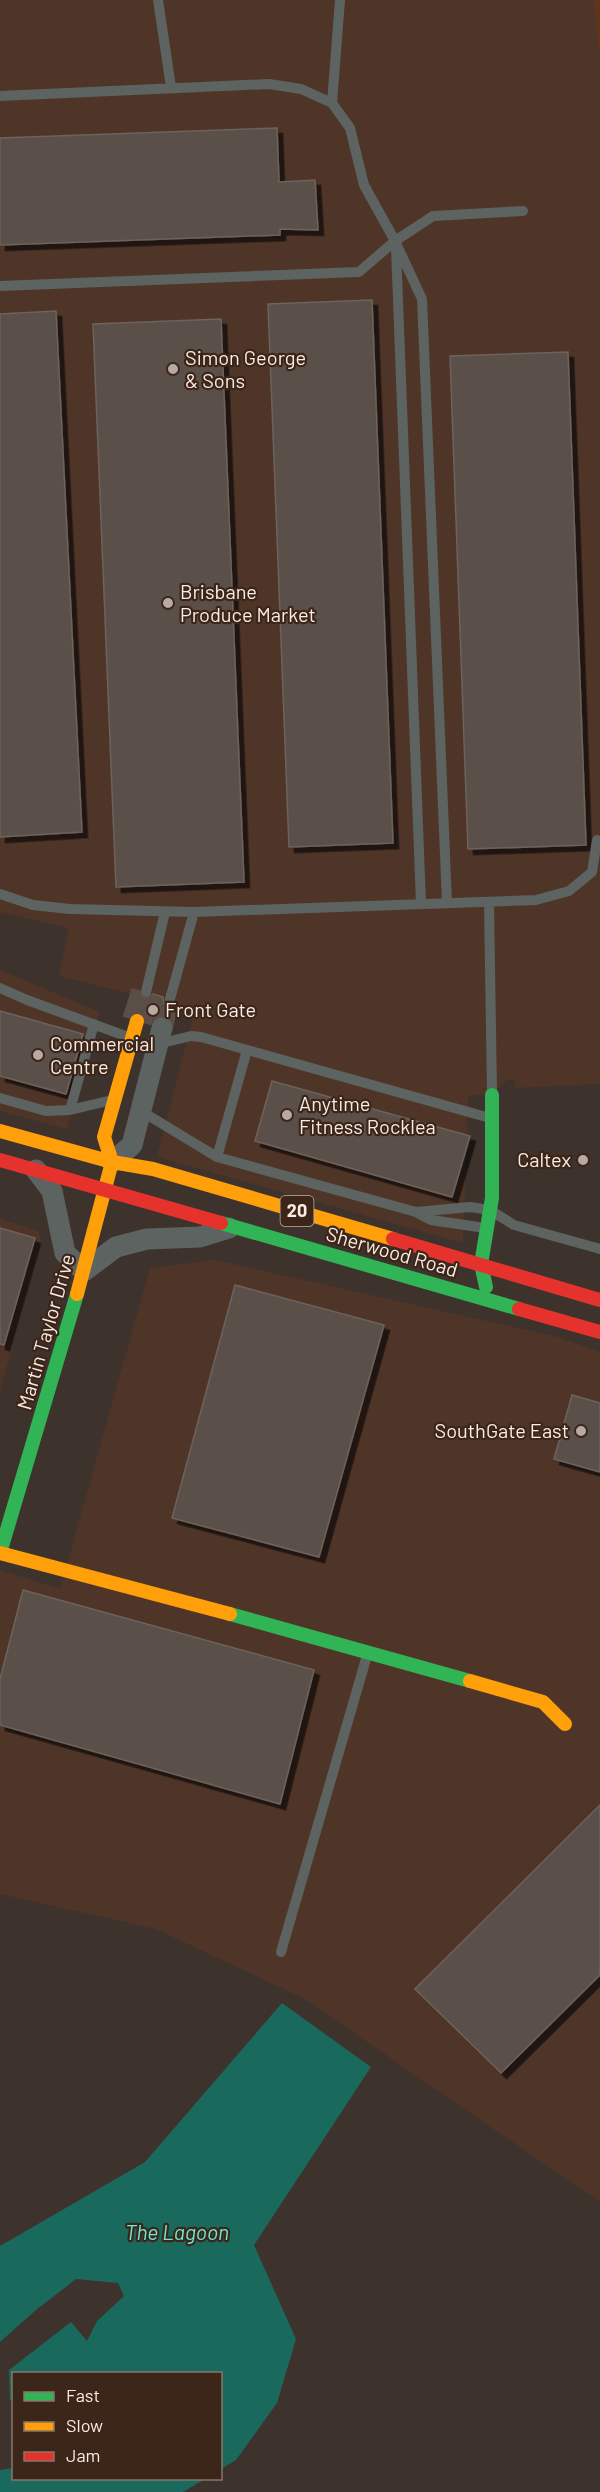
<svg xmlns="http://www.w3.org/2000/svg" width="600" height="2492" font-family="Barlow,sans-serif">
  <defs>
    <filter id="shadow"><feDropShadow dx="5.5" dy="5.5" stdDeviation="0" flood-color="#0009"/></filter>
  </defs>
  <rect width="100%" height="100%" fill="#3e322c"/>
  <path fill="#4f3527" d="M0 0H593L600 60V1084L515 1088V1080H507L492 1095H468L463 1243 157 1157 194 1013 123 992 59 976 69 928 0 912Z
    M0 970 100 1012 67 1129 0 1111Z
    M0 1219 39 1231 41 1244 0 1390Z
    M215 1260 558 1337 600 1352V2202L303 1998 156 1929 0 1894V1570L60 1589 150 1268Z"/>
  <path fill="#5d351e" d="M593 0H600V60Z"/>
  <path fill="#19695d" d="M282 2003 371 2067 254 2245 296 2339 277 2403 236 2460 221 2469 220 2374H14L13 2402 10 2400 9 2370 71 2322 87 2341 97 2321 124 2296 118 2283 76 2279 36 2310 0 2342V2246L145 2162Z
    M13 2468 14 2478 205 2479 183 2492H0V2470Z"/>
  <path fill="#5a4f4a" stroke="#6d625c" stroke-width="1.5" filter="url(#shadow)" d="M277 128 279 182 315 180 318 230 280 229V235L0 245V138Z
    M372 300 393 843 289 847 268 304Z
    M56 311 82 832 0 837V314Z
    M221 319 244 882 116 887 93 324Z
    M568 352 586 845 468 849 450 356Z
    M153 994 163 997 164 1004 171 1006 168 1017 159 1016 154 1018 149 1009 137 1004 140 996 148 999Z
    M0 1011 83 1034 66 1094 0 1076Z
    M272 1081 470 1136 452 1197 255 1141Z
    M0 1228 35 1238 4 1345 0 1344Z
    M235 1285 384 1325 319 1557 172 1518Z
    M572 1395 600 1403V1472L554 1459Z
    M23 1590 314 1670 280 1804 0 1725V1679Z
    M600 1805V1975L501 2073 415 1989Z"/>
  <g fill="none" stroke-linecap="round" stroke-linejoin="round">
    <path stroke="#5a4e47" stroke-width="21" stroke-dasharray="21 10" stroke-linecap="butt" d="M162 1028 170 999"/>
    <path stroke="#5a4e47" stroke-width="30" stroke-dasharray="30 15" stroke-linecap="butt" d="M137 1021 146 992"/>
    <path stroke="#5d6361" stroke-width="10" d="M158 0 171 87
      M0 96 269 84 301 89 332 103 350 128 364 185 395 241 422 299 447 903
      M332 103 340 0
      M396 248 421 904
      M0 286 359 272 395 241 433 216 523 211
      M0 894 33 905 70 909 194 912 536 900 569 891 592 872 597 840
      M489 902 492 1093
      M0 988 27 1000 131 1038
      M146 992 165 912
      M170 999 194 912
      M158 1044 191 1036 201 1037 490 1118
      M0 1098 46 1111 70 1110 112 1100
      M70 1110 94 1024
      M141 1111 217 1157 416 1212 431 1220 485 1228
      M217 1157 247 1050
      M416 1212 470 1207 490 1210 514 1225 600 1249
      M281 1952 368 1652"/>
    <path stroke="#5d6361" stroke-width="21" d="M112 1162 132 1145 162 1028
      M36 1170 52 1191 65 1253 84 1271 116 1247 147 1239 200 1237 229 1228"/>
    <path stroke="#30b455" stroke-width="14" d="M221 1223 519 1309
      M486 1287 481 1264 492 1198V1095
      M0 1553 77 1294
      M230 1614 470 1681"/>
    <path stroke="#ff9f0a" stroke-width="14" d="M0 1131 112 1162 153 1169 393 1239
      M77 1294 112 1162 104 1137 137 1021
      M0 1553 230 1614
      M470 1681 543 1702 565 1724"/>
    <path stroke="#e5322d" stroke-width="14" d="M0 1160 221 1223
      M393 1239 600 1300
      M519 1309 600 1332"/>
  </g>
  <g fill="#b8aaa3" stroke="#3c261a" stroke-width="2">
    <circle cx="173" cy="369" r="6"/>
    <circle cx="168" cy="603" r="6"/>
    <circle cx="153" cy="1010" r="6"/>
    <circle cx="38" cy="1055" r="6"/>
    <circle cx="287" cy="1115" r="6"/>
    <circle cx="583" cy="1160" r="6"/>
    <circle cx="581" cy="1431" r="6"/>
  </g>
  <g text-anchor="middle" stroke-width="4.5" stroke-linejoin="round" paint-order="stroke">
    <rect fill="#3c261a" stroke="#c1b0a7" stroke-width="1.5" x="280.5" y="1196" width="33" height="30" rx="4.5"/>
    <g font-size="18" font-weight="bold" fill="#faebe3">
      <text x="297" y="1217">20</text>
    </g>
    <g font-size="20" fill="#faebe3" stroke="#3c261a" text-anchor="start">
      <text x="185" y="365">Simon George<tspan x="185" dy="23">&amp; Sons</tspan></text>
      <text x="180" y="599">Brisbane<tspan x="180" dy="23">Produce Market</tspan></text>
      <text x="165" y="1017">Front Gate</text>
      <text x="50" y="1051">Commercial<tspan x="50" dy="23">Centre</tspan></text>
      <text x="299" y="1111">Anytime<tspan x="299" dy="23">Fitness Rocklea</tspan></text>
      <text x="571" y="1167" text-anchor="end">Caltex</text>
      <text x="569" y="1438" text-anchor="end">SouthGate East</text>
    </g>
    <g font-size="20" fill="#faebe3" stroke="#3c261a">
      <text transform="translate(392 1252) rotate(16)" y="7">Sherwood Road</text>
      <text transform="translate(46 1332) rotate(-74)" y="7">Martin Taylor Drive</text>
    </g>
    <g font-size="21" font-style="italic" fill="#70e7d2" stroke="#3c261a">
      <text x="177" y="2240">The Lagoon</text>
    </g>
  </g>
  <rect x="12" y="2372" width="210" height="108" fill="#3c261a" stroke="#88756a" stroke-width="1.5"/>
  <rect x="24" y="2392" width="30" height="9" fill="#30b455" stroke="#88756a" stroke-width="1.5"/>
  <text x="66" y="2402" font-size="18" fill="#faebe3">Fast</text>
  <rect x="24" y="2422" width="30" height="9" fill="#ff9f0a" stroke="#88756a" stroke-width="1.5"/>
  <text x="66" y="2432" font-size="18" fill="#faebe3">Slow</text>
  <rect x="24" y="2452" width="30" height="9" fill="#e5322d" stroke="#88756a" stroke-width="1.5"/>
  <text x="66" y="2462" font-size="18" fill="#faebe3">Jam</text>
</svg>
